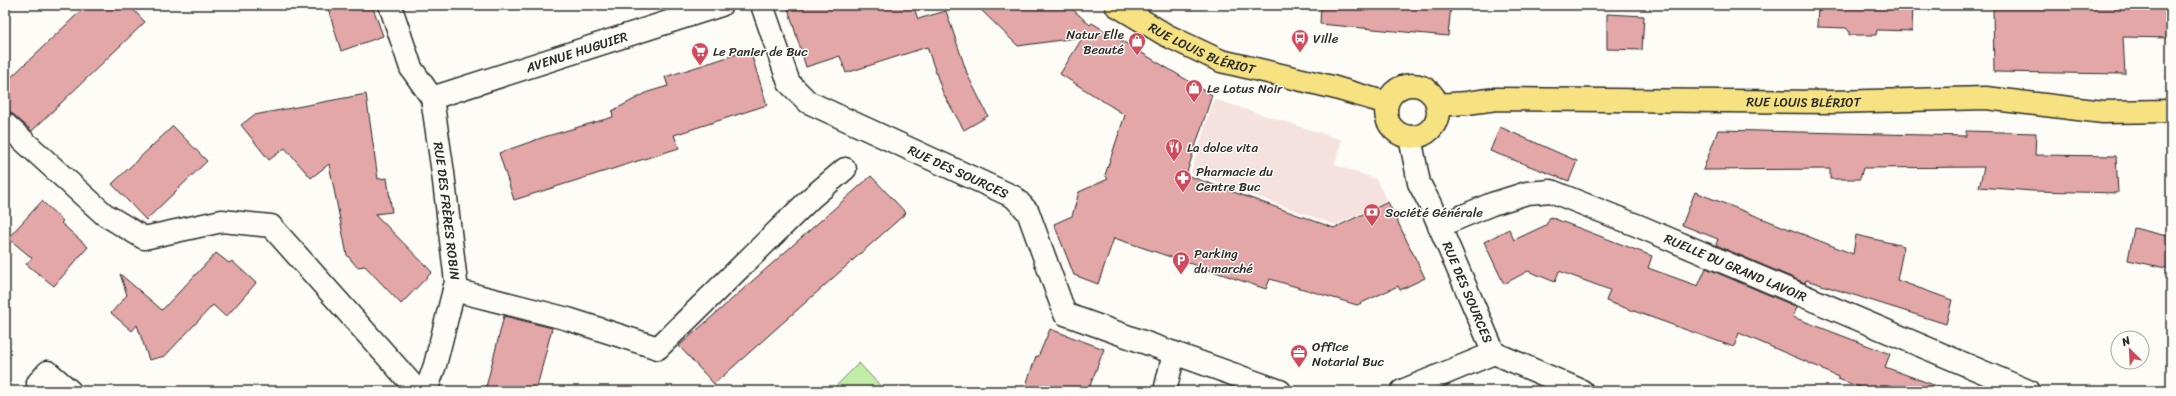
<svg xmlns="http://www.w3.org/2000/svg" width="2176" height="396" font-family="Sriracha,sans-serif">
  <rect width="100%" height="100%" fill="#fdfcf7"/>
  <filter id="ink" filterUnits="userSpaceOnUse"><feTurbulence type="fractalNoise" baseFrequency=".025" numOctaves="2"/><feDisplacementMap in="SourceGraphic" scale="8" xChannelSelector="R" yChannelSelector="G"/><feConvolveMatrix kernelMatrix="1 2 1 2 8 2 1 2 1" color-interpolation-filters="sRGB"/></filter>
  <g filter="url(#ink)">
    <path fill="#f5e2df" d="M1214 99 1342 140 1335 165 1376 179 1387 201 1335 225 1191 172Z"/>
    <path fill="#c2eda9" stroke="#768c6a" d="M859 363 885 391H831Z"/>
    <path fill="#e2a7a6" stroke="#2b2b2b" d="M87 5H129L145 22 32 131 5 107V83Z
      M327 5H372L383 36 341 51Z
      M787 5H913L918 19 946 11 968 76 988 116 964 130 943 93 927 47 846 73 840 56 806 67Z
      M976 5H1068L1090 25 1092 23 1212 95 1186 175 1334 228 1388 202 1425 278 1400 290 1398 286 1357 305 1270 279 1266 289 1114 238 1098 284 1074 275 1054 224 1072 216 1079 192 1108 179 1105 175 1125 115 1060 74 1083 37 1018 46Z
      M1321 5H1451L1448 36 1320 24Z
      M1818 5H1913L1912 31 1877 30 1876 35H1849V31L1846 28 1817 27Z
      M2056 5H2171V38L2123 37 2125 74 1994 72 1993 7Z
      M1607 14 1644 16 1642 50 1607 49Z
      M750 50 767 105 674 135 679 148 514 200 499 153 544 137 613 117 612 111 648 92 668 86 665 77Z
      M366 94 378 179 387 178 392 212 375 214 432 272 401 304 365 266 357 267 347 255 329 164 311 178 285 148 269 160 241 125 254 115Z
      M173 126 207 161 146 220 112 184Z
      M1500 127 1577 161 1569 181 1490 151Z
      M1718 130 1966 136V131L2036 133 2035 155 2116 156 2118 193 2033 191 1979 187 1984 167 1863 168 1860 179H1830V169L1703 170Z
      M871 176 906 213 714 384 679 346Z
      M1695 192 1853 254 1856 235 1904 246 1897 280 1952 300 1946 324 1806 280 1805 283 1716 245 1718 239 1682 225Z
      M42 201 63 221 61 223 88 247 54 286 26 264 32 258 8 238Z
      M1550 217 1652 256 1648 268 1698 286 1706 268 1797 307 1793 317 1890 354 1885 367 1942 388 1941 391H1870L1838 379V377L1823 370V369L1739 333 1734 347 1631 310 1606 301 1610 290 1559 271 1555 282 1528 271 1504 284 1484 242 1509 229 1514 240 1546 225Z
      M2134 228 2171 237V269L2128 260Z
      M216 253 229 263 232 261 256 283 226 317 213 305 165 356 149 360 137 325 132 331 111 313 127 295 120 274 162 310Z
      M504 316 552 328 536 391H485Z
      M1050 329 1104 349 1088 391H1024L1036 356 1038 357Z"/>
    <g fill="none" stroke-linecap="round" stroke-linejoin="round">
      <g stroke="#2b2b2b" stroke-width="25">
        <g id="minor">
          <path id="s1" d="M390 5 411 68 432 98 443 173 456 282 435 365 426 391"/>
          <path id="s2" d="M762 5 789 83 808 102 1014 197 1028 212 1065 314 1280 391"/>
          <path id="s3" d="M432 98 721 5"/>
          <path d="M5 124 104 214 144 238 222 221 271 226 418 391"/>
          <path id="s4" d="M1439 226 1492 204 1527 193 1551 191 1641 227 2028 391"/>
          <path d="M454 290 568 319 658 348 811 198 845 169"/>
          <path d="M1494 353 1582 391"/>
          <path d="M38 383 48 372 70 391"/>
          <path d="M1165 391 1174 353"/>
          <path d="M1402 391 1494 353 1430 204 1419 183 1410 137"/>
        </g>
      </g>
      <g stroke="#2b2b2b" stroke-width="25">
        <g id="major">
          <path id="s5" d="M1116 5 1166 35 1221 61 1332 87 1387 103"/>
          <circle cx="1412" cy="111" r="26"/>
          <path id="s6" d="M1437 105 1467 103 1496 99 1833 102 1986 98 2103 112 2171 111"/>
        </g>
      </g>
      <use href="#minor" stroke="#fdfcf7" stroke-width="22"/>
      <use href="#major" stroke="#f7e281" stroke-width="22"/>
    </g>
  </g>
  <defs>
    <g id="bus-pin" transform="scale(0.9)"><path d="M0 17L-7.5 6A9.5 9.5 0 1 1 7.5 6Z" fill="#d1495b" stroke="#fdfcf7"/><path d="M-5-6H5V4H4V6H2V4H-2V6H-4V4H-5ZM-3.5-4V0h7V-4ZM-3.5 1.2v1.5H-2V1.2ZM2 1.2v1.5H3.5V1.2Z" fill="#fff"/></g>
    <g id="shop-pin" transform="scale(0.9)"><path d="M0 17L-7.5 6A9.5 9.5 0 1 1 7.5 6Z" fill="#d1495b" stroke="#fdfcf7"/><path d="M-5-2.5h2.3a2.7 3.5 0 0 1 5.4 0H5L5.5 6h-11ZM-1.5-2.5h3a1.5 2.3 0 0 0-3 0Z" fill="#fff"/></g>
    <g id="supermarket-pin" transform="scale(0.9)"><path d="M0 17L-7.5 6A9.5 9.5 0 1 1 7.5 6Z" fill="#d1495b" stroke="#fdfcf7"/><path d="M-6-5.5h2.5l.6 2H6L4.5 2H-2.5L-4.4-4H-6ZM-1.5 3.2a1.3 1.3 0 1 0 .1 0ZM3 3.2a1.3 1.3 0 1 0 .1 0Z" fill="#fff"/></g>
    <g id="restaurant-pin" transform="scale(0.9)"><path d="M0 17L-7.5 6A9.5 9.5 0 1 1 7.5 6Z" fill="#d1495b" stroke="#fdfcf7"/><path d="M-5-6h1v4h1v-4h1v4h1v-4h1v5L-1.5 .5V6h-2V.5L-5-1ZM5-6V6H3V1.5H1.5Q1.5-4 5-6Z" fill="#fff"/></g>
    <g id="pharmacy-pin" transform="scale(0.9)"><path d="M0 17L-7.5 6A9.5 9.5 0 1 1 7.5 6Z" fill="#d1495b" stroke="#fdfcf7"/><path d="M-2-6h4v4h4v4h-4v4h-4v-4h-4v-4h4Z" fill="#fff"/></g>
    <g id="bank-pin" transform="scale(0.9)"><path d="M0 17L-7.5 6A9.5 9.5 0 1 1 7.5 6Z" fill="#d1495b" stroke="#fdfcf7"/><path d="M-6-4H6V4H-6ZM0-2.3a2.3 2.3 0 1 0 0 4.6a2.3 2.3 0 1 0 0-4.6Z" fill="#fff"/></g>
    <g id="parking-pin" transform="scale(0.9)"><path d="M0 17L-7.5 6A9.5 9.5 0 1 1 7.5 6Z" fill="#d1495b" stroke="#fdfcf7"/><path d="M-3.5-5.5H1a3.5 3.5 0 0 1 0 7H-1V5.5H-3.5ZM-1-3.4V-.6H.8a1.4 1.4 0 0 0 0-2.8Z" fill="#fff"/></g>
    <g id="office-pin" transform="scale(0.9)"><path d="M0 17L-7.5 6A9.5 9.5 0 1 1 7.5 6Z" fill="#d1495b" stroke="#fdfcf7"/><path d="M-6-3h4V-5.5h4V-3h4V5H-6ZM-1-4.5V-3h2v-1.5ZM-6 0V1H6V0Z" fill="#fff"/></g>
  </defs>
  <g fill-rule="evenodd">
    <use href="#bus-pin" x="1300" y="38"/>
    <use href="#shop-pin" x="1137" y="41"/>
    <use href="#supermarket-pin" x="700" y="51"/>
    <use href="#shop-pin" x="1194" y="88"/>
    <use href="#restaurant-pin" x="1174" y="147"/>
    <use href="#pharmacy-pin" x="1183" y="178"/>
    <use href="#bank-pin" x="1372" y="212"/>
    <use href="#parking-pin" x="1181" y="260"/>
    <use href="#office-pin" x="1299" y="353"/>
  </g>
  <g text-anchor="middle" stroke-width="3" stroke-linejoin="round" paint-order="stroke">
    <g font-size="13" fill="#2b2b2b" stroke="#fdfcf7" text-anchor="start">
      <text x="1124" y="39" text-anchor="end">Natur Elle<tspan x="1124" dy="15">Beauté</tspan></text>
      <text x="1313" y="43">Ville</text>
      <text x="713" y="56">Le Panier de Buc</text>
      <text x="1207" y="93">Le Lotus Noir</text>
      <text x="1187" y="152">La dolce vita</text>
      <text x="1196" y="176">Pharmacie du<tspan x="1196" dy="15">Centre Buc</tspan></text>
      <text x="1385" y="217">Société Générale</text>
      <text x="1194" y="258">Parking<tspan x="1194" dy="15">du marché</tspan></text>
      <text x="1312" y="351">Office<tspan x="1312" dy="15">Notarial Buc</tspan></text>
    </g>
    <g font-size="13" fill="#2b2b2b" stroke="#fdfcf7">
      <text dy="5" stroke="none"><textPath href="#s5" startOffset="97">RUE LOUIS BLÉRIOT</textPath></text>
      <text dy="5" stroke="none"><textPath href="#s3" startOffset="152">AVENUE HUGUIER</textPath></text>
      <text dy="5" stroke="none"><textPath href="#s6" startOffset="367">RUE LOUIS BLÉRIOT</textPath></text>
      <text dy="5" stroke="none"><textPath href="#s2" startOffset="275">RUE DES SOURCES</textPath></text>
      <text dy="5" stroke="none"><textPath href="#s1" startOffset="217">RUE DES FRÈRES ROBIN</textPath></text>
      <text dy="5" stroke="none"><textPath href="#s4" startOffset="318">RUELLE DU GRAND LAVOIR</textPath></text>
      <text transform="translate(1468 292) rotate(67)" y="5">RUE DES SOURCES</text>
    </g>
  </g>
  <rect width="2176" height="396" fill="none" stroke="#fdfcf7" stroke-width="20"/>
  <rect x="10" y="10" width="2156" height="376" fill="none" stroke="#2b2b2b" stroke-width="1.5" filter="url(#ink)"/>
  <g transform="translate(2130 350) rotate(336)"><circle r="19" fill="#fdfcf7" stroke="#a9a8a5"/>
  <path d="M0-3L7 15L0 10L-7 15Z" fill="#d1495b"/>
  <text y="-6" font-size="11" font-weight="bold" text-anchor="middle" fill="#2b2b2b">N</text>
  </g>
</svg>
